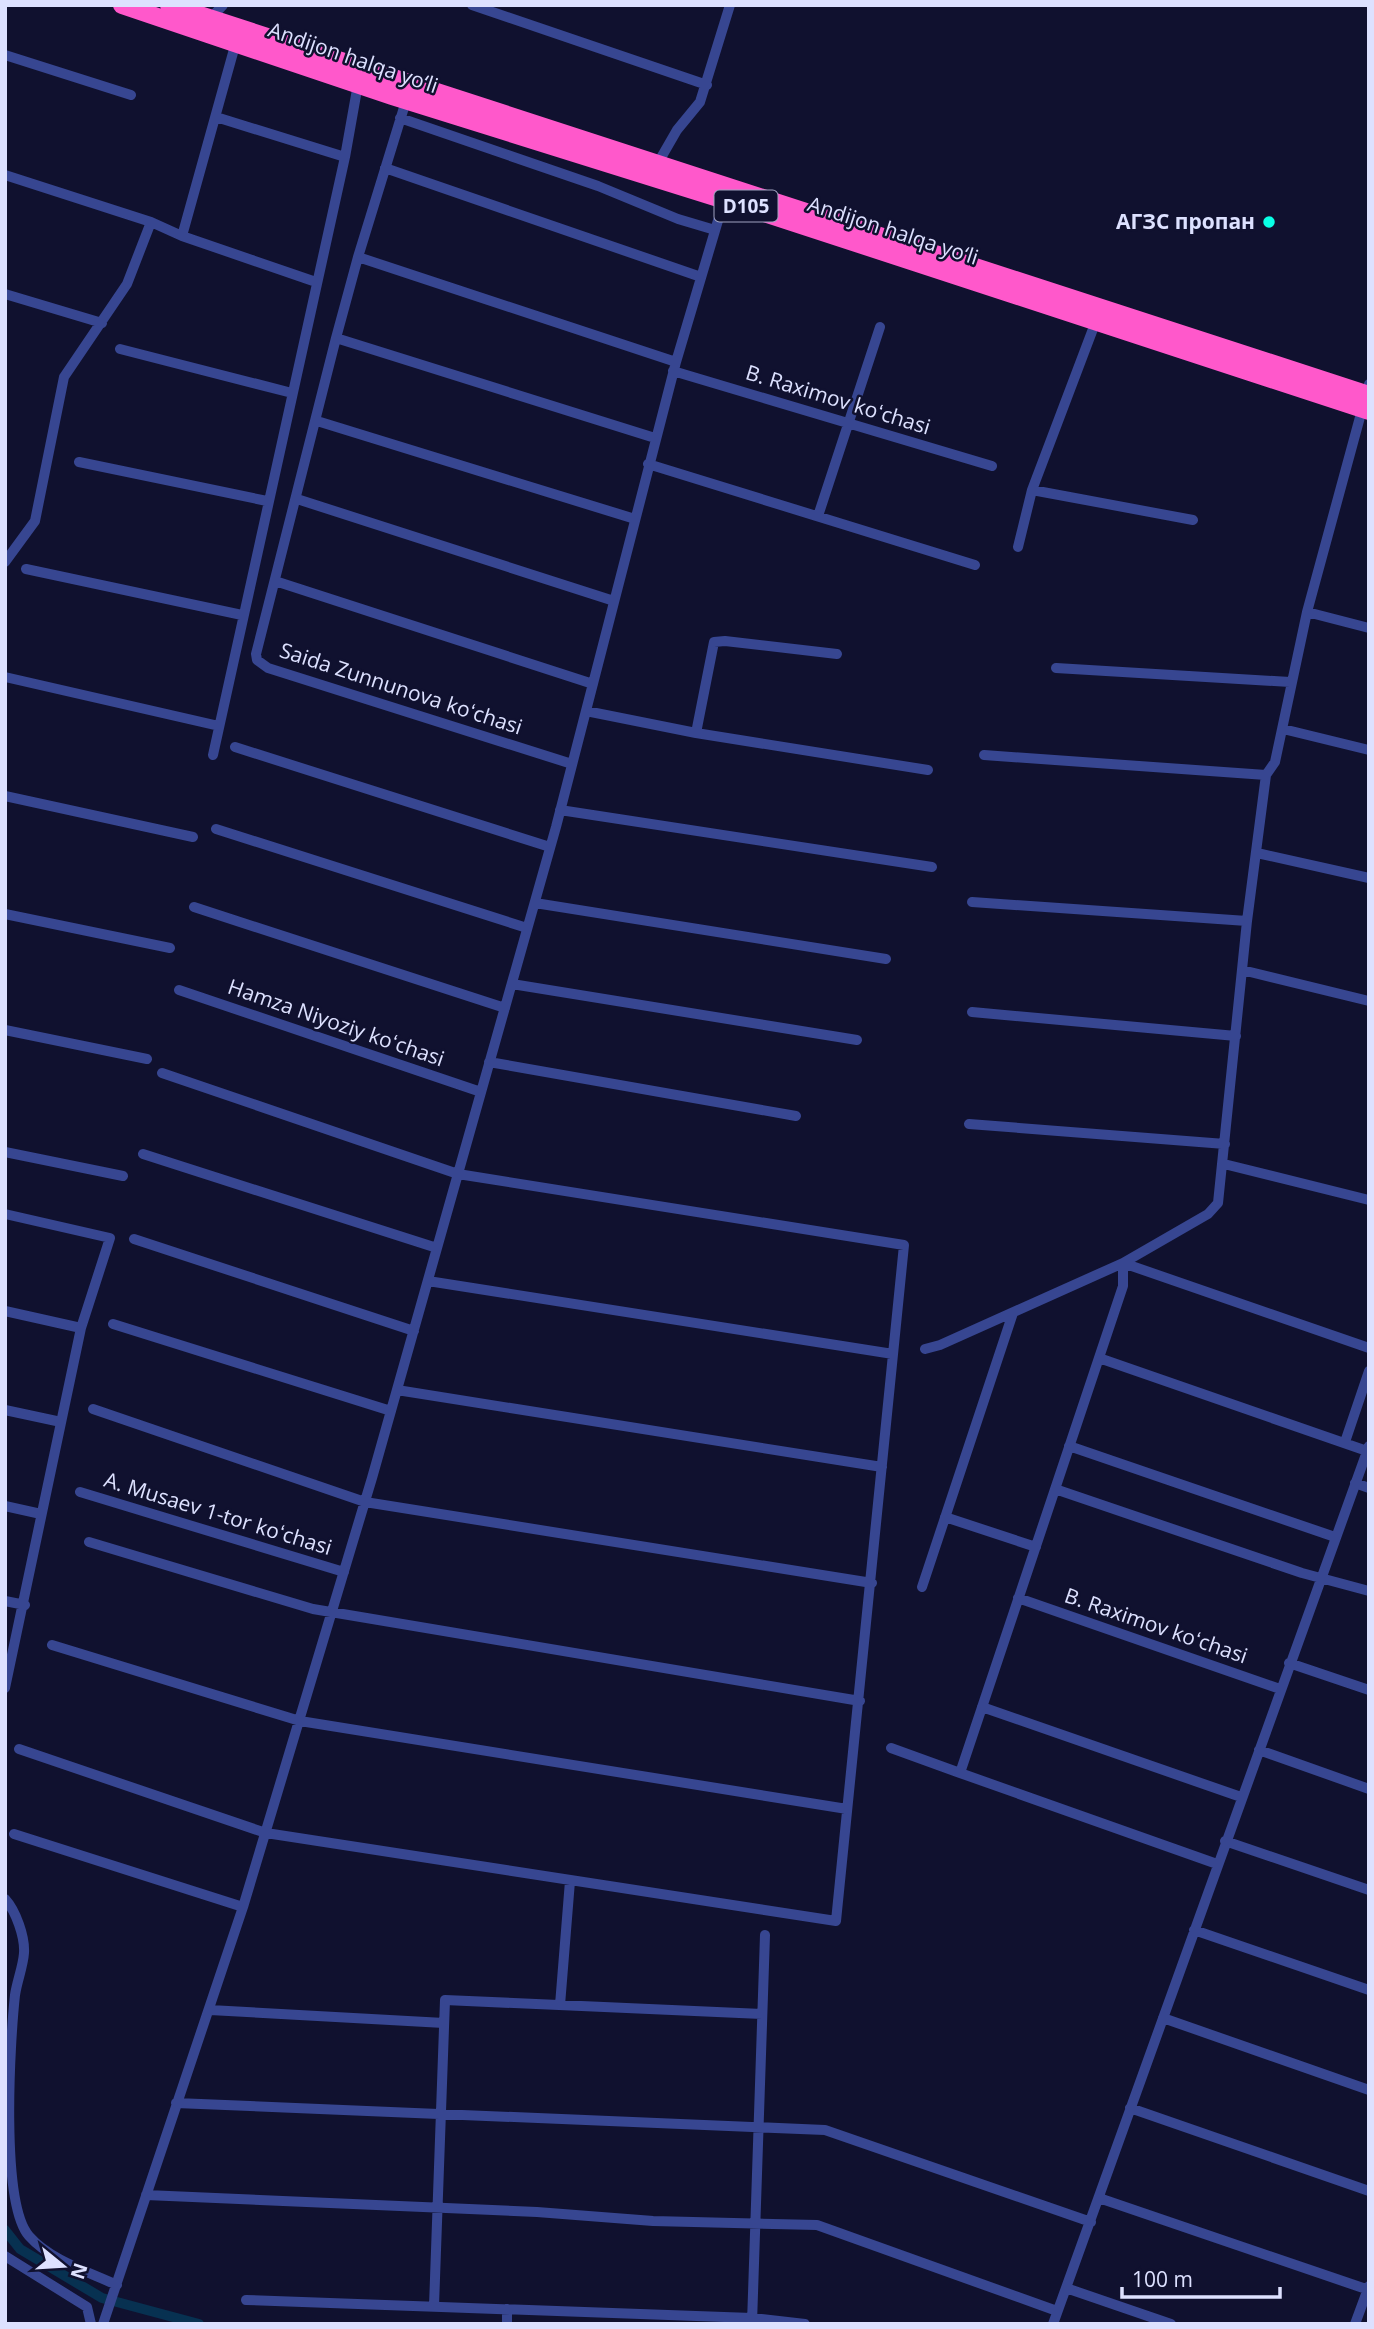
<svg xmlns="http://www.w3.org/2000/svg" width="1374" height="2329" font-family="'Open Sans',sans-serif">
  <rect width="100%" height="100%" fill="#10112f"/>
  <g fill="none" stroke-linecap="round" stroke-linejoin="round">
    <path stroke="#073151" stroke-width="10" d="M5 2230 20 2249 102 2298 199 2324"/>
    <path stroke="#374691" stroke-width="10" d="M472 5 707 85
      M210 19 223 5
      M5 55 131 95
      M406 101 358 257 336 338 655 438
      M216 117 345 157
      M400 118 598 186 678 219 715 230
      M658 163 677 130 700 102 730 5
      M385 168 701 277
      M5 175 151 222
      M182 236 236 42
      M358 257 676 362
      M5 294 102 323
      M336 338 256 654 257 660 268 668 572 764
      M120 349 292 393
      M673 371 992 466
      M317 421 635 519
      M79 462 267 501
      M648 464 975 565
      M1032 490 1193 520
      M297 499 614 601
      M818 516 880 327
      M1018 547 1032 490 1096 321
      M5 562 35 521 64 377 127 284 151 222 182 236 316 282
      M26 569 242 615
      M275 581 593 684
      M1307 612 1369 628
      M1056 668 1290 682
      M5 677 219 726
      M586 711 696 733 928 770
      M1283 729 1369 750
      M696 733 714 642 725 641 837 654
      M235 747 550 847
      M213 755 345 157 358 84
      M984 755 1266 775
      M5 796 193 837
      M560 810 932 867
      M216 829 527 928
      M1257 853 1369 878
      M972 902 1247 921
      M535 903 886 959
      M194 907 505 1008
      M5 914 170 948
      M1242 970 1369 1001
      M512 984 857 1040
      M179 990 481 1092
      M972 1012 1236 1036
      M5 1030 147 1059
      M489 1062 796 1116
      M969 1124 1225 1144
      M5 1152 123 1176
      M143 1154 437 1248
      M1224 1164 1369 1200
      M5 1214 110 1238 81 1328 5 1688
      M134 1239 414 1331
      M428 1281 893 1354
      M5 1311 81 1328
      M113 1324 391 1411
      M925 1349 940 1345 1123 1263 1369 1348
      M1099 1358 1367 1451
      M397 1390 882 1467
      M93 1409 365 1502 872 1583
      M5 1410 61 1422
      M1345 1442 1369 1371
      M1069 1446 1335 1537
      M1355 1483 1369 1488
      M1055 1489 1302 1573 1369 1591
      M80 1492 344 1572
      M5 1506 41 1514
      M945 1517 1036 1547
      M89 1542 313 1609 860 1701
      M922 1587 1013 1313
      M1018 1598 1280 1689
      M5 1601 25 1605
      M52 1645 300 1721 847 1809
      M1289 1663 1369 1690
      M982 1707 1241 1797
      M891 1748 960 1773
      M19 1749 266 1833 836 1921 904 1245 458 1174 162 1073
      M1259 1750 1369 1789
      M14 1834 243 1907
      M1225 1841 1369 1890
      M1217 1864 960 1773 1123 1286V1263L1208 1214 1218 1203 1247 921 1266 775 1275 762 1307 612 1369 384
      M5 1899C16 1911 25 1937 24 1953 23 1967 17 1981 15 1995 10 2041 0 2203 29 2236 50 2260 89 2272 117 2285
      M1194 1930 1369 1990
      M560 2005 570 1881
      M210 2010 444 2023
      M1163 2018 1369 2090
      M176 2103 825 2130 1091 2222
      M1130 2108 1369 2191
      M146 2195 537 2212 653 2221 817 2225 1057 2311
      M1099 2198 1369 2290
      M5 2256 87 2307 91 2324
      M1066 2288 1171 2324
      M246 2300 752 2318 805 2324
      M434 2306 445 2000 762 2014
      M752 2323 765 1935
      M103 2324 243 1907 372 1478 556 827 676 362 725 197
      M507 2324V2309
      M1053 2324 1369 1446
      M1355 2324 1369 2286"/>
    <path stroke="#ff58cb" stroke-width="18" d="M122 5 392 96 737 204 1369 411
      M169 5 1369 395"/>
  </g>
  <circle fill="#09ffe5" stroke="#10112f" stroke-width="2.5" cx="1269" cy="222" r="7"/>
  <g text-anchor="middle" stroke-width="5" stroke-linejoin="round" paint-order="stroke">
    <rect fill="#10112f" stroke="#a0a3c1" stroke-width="2" x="714.5" y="190.5" width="63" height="31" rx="5"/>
    <g font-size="19" font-weight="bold" fill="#dde1ff">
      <text x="746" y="213">D105</text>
    </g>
    <g font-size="21" fill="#dde1ff" stroke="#10112f">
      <text transform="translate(353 58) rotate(19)" y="7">Andijon halqa yo‘li</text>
      <text transform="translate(893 231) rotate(18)" y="7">Andijon halqa yo‘li</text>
      <text transform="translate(838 400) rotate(17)" y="7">B. Raximov koʻchasi</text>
      <text transform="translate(401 689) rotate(18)" y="7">Saida Zunnunova koʻchasi</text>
      <text transform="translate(336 1023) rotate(19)" y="7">Hamza Niyoziy koʻchasi</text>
      <text transform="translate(218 1514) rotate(17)" y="7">A. Musaev 1-tor koʻchasi</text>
      <text transform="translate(1156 1626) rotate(19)" y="7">B. Raximov koʻchasi</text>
    </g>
    <g font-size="21" font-weight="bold" fill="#dde1ff" stroke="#10112f" text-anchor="end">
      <text x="1255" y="229">АГЗС пропан</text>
    </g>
  </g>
  <rect width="1374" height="2329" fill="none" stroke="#dde1ff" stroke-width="14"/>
  <g transform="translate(63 2266) rotate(108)" stroke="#10112f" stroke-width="5" paint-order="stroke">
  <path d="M0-5L12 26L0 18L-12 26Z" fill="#dde1ff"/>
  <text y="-10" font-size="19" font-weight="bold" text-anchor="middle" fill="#dde1ff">N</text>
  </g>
  <path d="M1122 2287v10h158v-10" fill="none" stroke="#dde1ff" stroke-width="3.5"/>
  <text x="1132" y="2287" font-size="21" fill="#dde1ff" stroke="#10112f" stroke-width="5" paint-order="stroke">100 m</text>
</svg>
